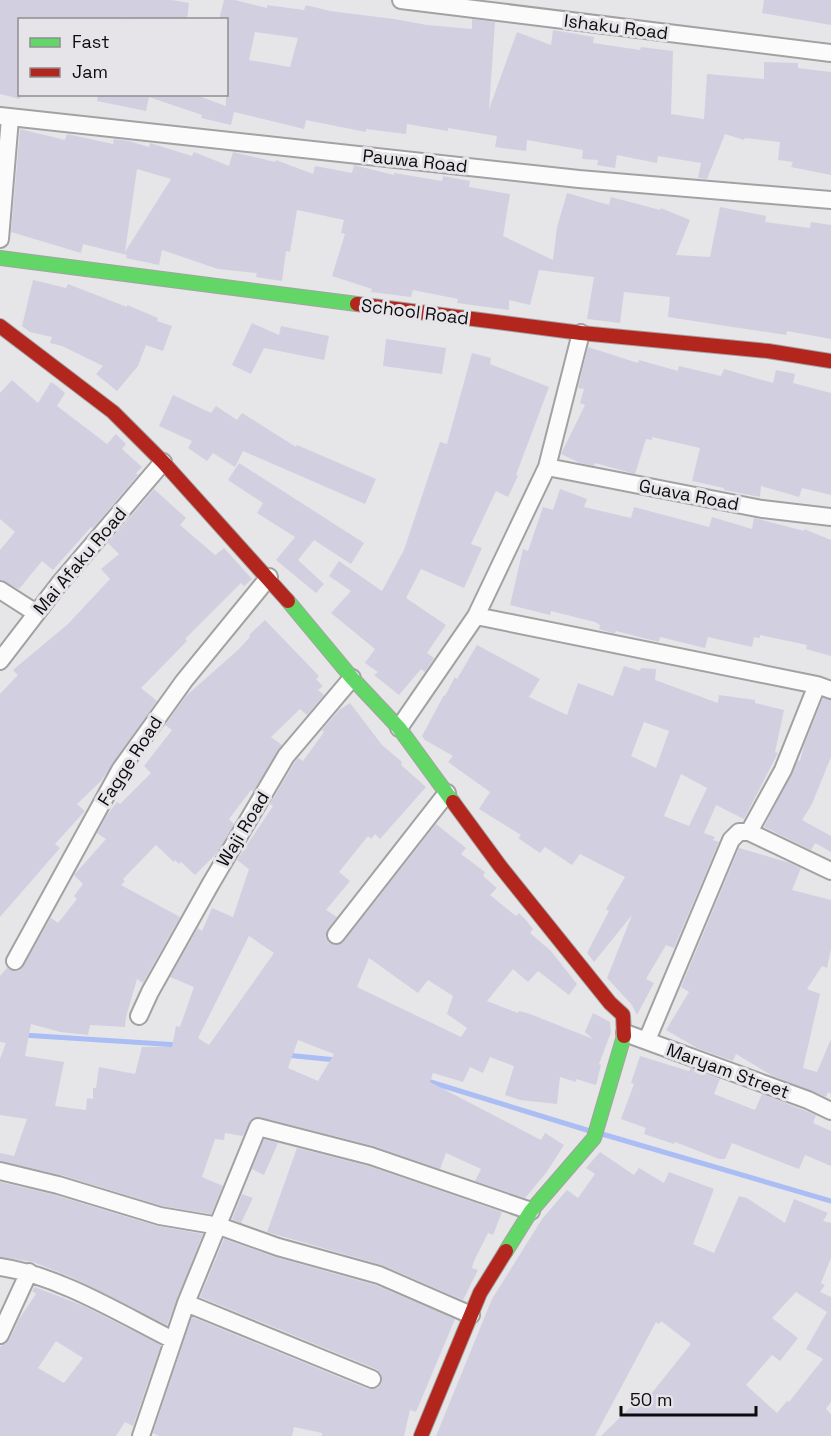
<svg xmlns="http://www.w3.org/2000/svg" width="831" height="1436" font-family="'Space Grotesk',sans-serif">
  <rect width="100%" height="100%" fill="#e6e5e7"/>
  <g fill="none" stroke-linecap="round" stroke-linejoin="round">
    <path stroke="#aabdf4" stroke-width="5" d="M23 1035 178 1045
      M286 1055 336 1060
      M424 1080 590 1131
      M602 1134 831 1201"/>
  </g>
  <path fill="#d2d0e0" fill-rule="evenodd" d="M0 0H172L189 3 187 20H141L125 17V20H20V99L0 94Z
    M224 0H235L267 8V5L304 10 306 5 330 11 394 19 427 25 472 29V19L495 22 489 109 517 32 551 45 553 30 594 37 593 43 640 50 641 47 673 51 671 114 704 119 707 74 764 79V62L798 63V68L831 72V175L791 167 793 162 778 160 780 142 745 138 744 140 725 134 707 179 698 178 701 163 658 156 657 163 617 155 615 168 597 165 598 160 582 159 583 150 527 140 526 151 495 147 497 136 448 128V131L407 124 406 134 366 129V132L306 120 304 129 234 112 231 125 201 118 202 115 149 97 146 111 97 101 98 94H193L226 106V20H219ZM255 32 298 38 290 67 249 60Z
    M764 0H831V25L762 13Z
    M20 129 65 140 67 134 113 144 114 139 129 141 149 147 150 143 192 156 194 152 229 166 233 152 275 162 276 160 313 174 315 166 352 173 354 165 394 175V173L442 181 443 176 470 181 469 187 510 194 503 236 553 260 557 227 567 193 609 205 611 197 660 210 661 208 690 220 676 255 710 257 720 207 766 216 765 222 810 228 811 222 831 225V339L787 331 786 335 668 317 670 297 624 292 620 323 587 319 594 277 539 270 530 305 509 300V310L457 303 458 299 413 290 411 297 371 292 372 289 332 276 345 234 341 233 344 220 297 210 290 252 286 251 282 281 256 277 257 273 218 269 162 250 159 265 126 258 127 255 83 244 81 253 11 232ZM137 169 171 179 125 252Z
    M33 280 66 288 68 284 127 307V305L158 318 157 321 172 326 163 351 146 345 138 366 117 391 96 374 103 366 62 346 50 343 52 337 30 332 22 326Z
    M252 323 279 335 281 326 329 336 324 360 264 348 251 374 232 365Z
    M386 339 446 348 442 374 383 366Z
    M588 347 638 363 639 360 678 371 679 366 721 376 724 369 773 383 776 370 795 374 793 383 831 393V495L802 488 799 497 761 486 760 497 724 490V488L692 481 700 448 652 437V440L646 439 635 474 595 463 594 466 580 463 561 454 585 405 580 403 584 389 578 388Z
    M472 353 491 358 490 364 549 387 516 475 518 476 508 497 496 491 471 544 482 548 464 588 421 569 406 598 446 625 427 653 434 658 425 672 421 669 399 695 374 675 378 672 365 663 375 649 331 613 351 591 329 576 339 561 382 591 404 550 440 442 447 444Z
    M12 380 38 403 51 382 57 386 65 393 57 406 107 444 116 434 126 444 122 449 142 467 136 473 138 475 93 528 91 527 53 570 42 561 19 589 0 580V550L15 532 0 519V393Z
    M173 395 211 413 216 406 237 420 242 413 296 447 297 445 376 479 365 504 243 451 235 467 213 453 207 461 188 448 192 441 159 426Z
    M239 463 364 543 351 564 314 540 298 560 324 584 316 593 276 560 295 537 257 513 263 503 228 480Z
    M154 489 186 518 180 525 215 555 224 548 252 579 244 586 241 583 185 639 187 641 141 688 157 701 101 781 77 804 85 811 55 844 60 848 0 917V694L18 675 13 670 68 624 110 579 101 569 119 554 108 543Z
    M560 489 587 499 584 507 631 518 634 507 709 527 712 517 752 529 754 518 804 531V529L831 540V656L806 649 807 645 760 635V638L754 637 752 647 708 637 705 648 660 637 659 642 616 631 615 633H612L599 629 600 625 595 622 551 611 550 615 510 605 523 549 528 551 543 507 553 510Z
    M265 620 319 676 316 679 323 686 318 690 324 695 307 715 300 709 271 737 282 745 253 792 251 790 229 819 234 824 217 853 195 875 181 862 179 864 175 860 174 862 156 845 123 879 125 881 121 885 180 917 143 983 137 979 126 1017 125 1027 90 1025 88 1035 60 1032 31 1024 25 1056 64 1062 55 1106 86 1110 87 1098 93 1099V1088H96L99 1067 135 1074 142 1047H172L176 1026 180 1027 194 987 170 977 198 928 202 931 212 908 233 917 249 869 237 860 273 806 270 804 295 762 298 758 303 761 324 732 322 730 339 710 350 703 382 745 402 762 401 765 426 787 380 839 375 834 371 839 368 836 339 872 350 881 326 910 337 917 326 933 329 943 335 945 344 941 436 824 466 848 461 854 485 872 483 876 497 888 490 895 516 916 519 913 525 919 533 929 530 933 551 951 577 984 569 995 538 971 528 982 513 969 487 1001 518 1013 519 1011 530 1014 593 1039 585 1032 593 1013 610 1022 611 1032 599 1064 601 1065 596 1085 576 1079V1082L560 1077 557 1104 520 1100 505 1095 514 1066 490 1057 483 1073 470 1067 463 1082 433 1073 430 1082 541 1140 545 1133 564 1145 546 1173 525 1198 475 1181 481 1169 446 1153 440 1169 374 1146 260 1117 251 1119 243 1136 225 1133 224 1140 215 1139 202 1177 223 1186 211 1214 162 1206 61 1175 0 1161V1153L14 1156 27 1119 0 1115V1059L6 1043 0 1042V976L7 968 15 971 21 970 50 919 51 918 58 923 77 899 74 896 83 884 74 875 106 839 97 833 107 815 117 802 120 804 151 773 144 766 172 730 165 725 186 696 239 649 250 637 249 635ZM249 936 274 953 209 1045 198 1038ZM369 958 418 993 428 980 453 996 447 1014 467 1028 461 1037 357 987ZM298 1040 334 1054 318 1081 288 1068Z
    M477 645 540 679 529 697 567 715 578 683 613 696 624 666 640 671 641 668 656 669 655 680 718 703 719 695 755 700V703L784 710 775 752 778 753 744 819 716 805 704 833 715 837 713 840 719 842 674 948 666 945 646 979 654 983 637 1015 632 1005 607 978 632 915 594 962 587 953 609 911 606 909 625 877 580 854 572 865 545 847 540 853 518 838 521 835 479 809 490 792 448 762 453 756 425 740 422 736 444 695 445 696 455 677 457 679ZM644 722 669 731 656 768 631 756ZM681 774 707 788 689 826 664 816Z
    M823 698 831 700V757L812 804 802 820 831 836V852L815 843 811 850 764 827 798 760 800 761 804 745Z
    M739 848 790 863 801 868 792 890 831 900V949L827 968 822 966 807 989 820 994 803 1068 817 1072 831 1039V1094L828 1092 826 1097 771 1075 736 1054 733 1061 697 1048 666 1030 689 992 681 987Z
    M640 1056 689 1071 691 1068 720 1079 714 1094 755 1110 762 1094 816 1115 813 1123 831 1131V1166L805 1155 799 1169 732 1143 725 1159H719L675 1142 674 1144 644 1134 646 1128 621 1119 634 1084 631 1083Z
    M264 1139 278 1143 264 1175 252 1169Z
    M297 1148 368 1166 502 1212 493 1235 488 1233 474 1261 472 1268 478 1270 463 1300 382 1265 267 1232Z
    M600 1152 634 1175 639 1168 664 1183 669 1172 714 1189 693 1244 714 1253 739 1196 747 1198 785 1223 794 1199 828 1213 823 1221 831 1223V1258L821 1283 825 1285 820 1292 831 1297V1402L826 1409 831 1414V1436H601L643 1395 647 1399 691 1344 661 1321 659 1324 656 1322 595 1436H436L492 1299 542 1219 567 1190 578 1198 595 1174 586 1168ZM796 1292 827 1312 806 1349 823 1359 789 1402 787 1401 777 1413 746 1385 772 1355 780 1361 798 1338 772 1318Z
    M0 1182 55 1195 157 1226 203 1234 167 1325 71 1277 33 1262 0 1257Z
    M242 1194 253 1198 241 1223 232 1219Z
    M224 1239 275 1257 375 1285 455 1319 416 1412 410 1410 404 1436H322V1433L294 1427 292 1436H159L153 1433 192 1317 368 1389 378 1388 382 1382 381 1373 376 1369 200 1297Z
    M35 1287 84 1306 161 1345 133 1426 125 1422 116 1436H0V1347L10 1339 19 1319 36 1294 32 1291ZM56 1341 83 1358 64 1383 38 1368Z"/>
  <g fill="none" stroke-linecap="round" stroke-linejoin="round">
    <g stroke="#a2a2a3" stroke-width="20">
      <path id="street" d="M401 0 831 53
        M0 116 579 179 831 200
        M0 239 10 118
        M547 467 762 509 831 517
        M0 590 36 613
        M476 616 817 685 831 690
        M0 661 59 584 163 462
        M399 728 476 616 547 467 581 333
        M749 832 783 770 817 685
        M336 935 447 793
        M15 961 120 770 184 681 269 577
        M139 1016 150 992 210 885 286 756 352 678
        M625 1033 808 1100 831 1111
        M647 1040 731 840 739 832H749L831 871
        M0 1171 58 1185 160 1216 219 1226 278 1247 379 1275 471 1315
        M0 1267C60 1276 119 1313 173 1340
        M186 1303 372 1379
        M0 1335 29 1272
        M141 1436 186 1303 258 1127 371 1156 531 1211"/>
    </g>
    <g stroke="#a2a2a3" stroke-width="16">
      <path id="fast" d="M0 258 357 304
        M288 601 352 678 399 728 453 802
        M506 1251 531 1211 594 1138 624 1036"/>
    </g>
    <g stroke="#a2a2a3" stroke-width="16">
      <path id="jam" d="M357 304 581 333 768 351 831 361
        M0 326 113 412 163 462 288 601
        M453 802 500 866 610 1003 623 1015 624 1036
        M421 1436 480 1293 506 1251"/>
    </g>
    <use href="#street" stroke="#fbfbfb" stroke-width="16"/>
    <use href="#fast" stroke="#63d668" stroke-width="14"/>
    <use href="#jam" stroke="#b3261e" stroke-width="14"/>
  </g>
  <g text-anchor="middle" stroke-width="6" stroke-linejoin="round" paint-order="stroke">
    <g font-size="18" fill="#0d0c0d" stroke="#e6e4e8">
      <text transform="translate(616 27) rotate(7)" y="6">Ishaku Road</text>
      <text transform="translate(415 161) rotate(6)" y="6">Pauwa Road</text>
      <text transform="translate(415 312) rotate(7)" y="6">School Road</text>
      <text transform="translate(689 495) rotate(11)" y="6">Guava Road</text>
      <text transform="translate(80 561) rotate(-50)" y="6">Mai Afaku Road</text>
      <text transform="translate(130 761) rotate(-57)" y="6">Fagge Road</text>
      <text transform="translate(243 829) rotate(-59)" y="6">Waji Road</text>
      <text transform="translate(728 1071) rotate(20)" y="6">Maryam Street</text>
    </g>
  </g>
  <rect x="18" y="18" width="210" height="78" fill="#e6e4e8" stroke="#8f8e90" stroke-width="1.5"/>
  <rect x="30" y="38" width="30" height="9" fill="#63d668" stroke="#8f8e90" stroke-width="1.5"/>
  <text x="72" y="48" font-size="18" fill="#0d0c0d">Fast</text>
  <rect x="30" y="68" width="30" height="9" fill="#b3261e" stroke="#8f8e90" stroke-width="1.5"/>
  <text x="72" y="78" font-size="18" fill="#0d0c0d">Jam</text>
  <path d="M621 1406v9h135v-9" fill="none" stroke="#0d0c0d" stroke-width="3"/>
  <text x="630" y="1406" font-size="18" fill="#0d0c0d" stroke="#e6e4e8" stroke-width="4.5" paint-order="stroke">50 m</text>
</svg>
